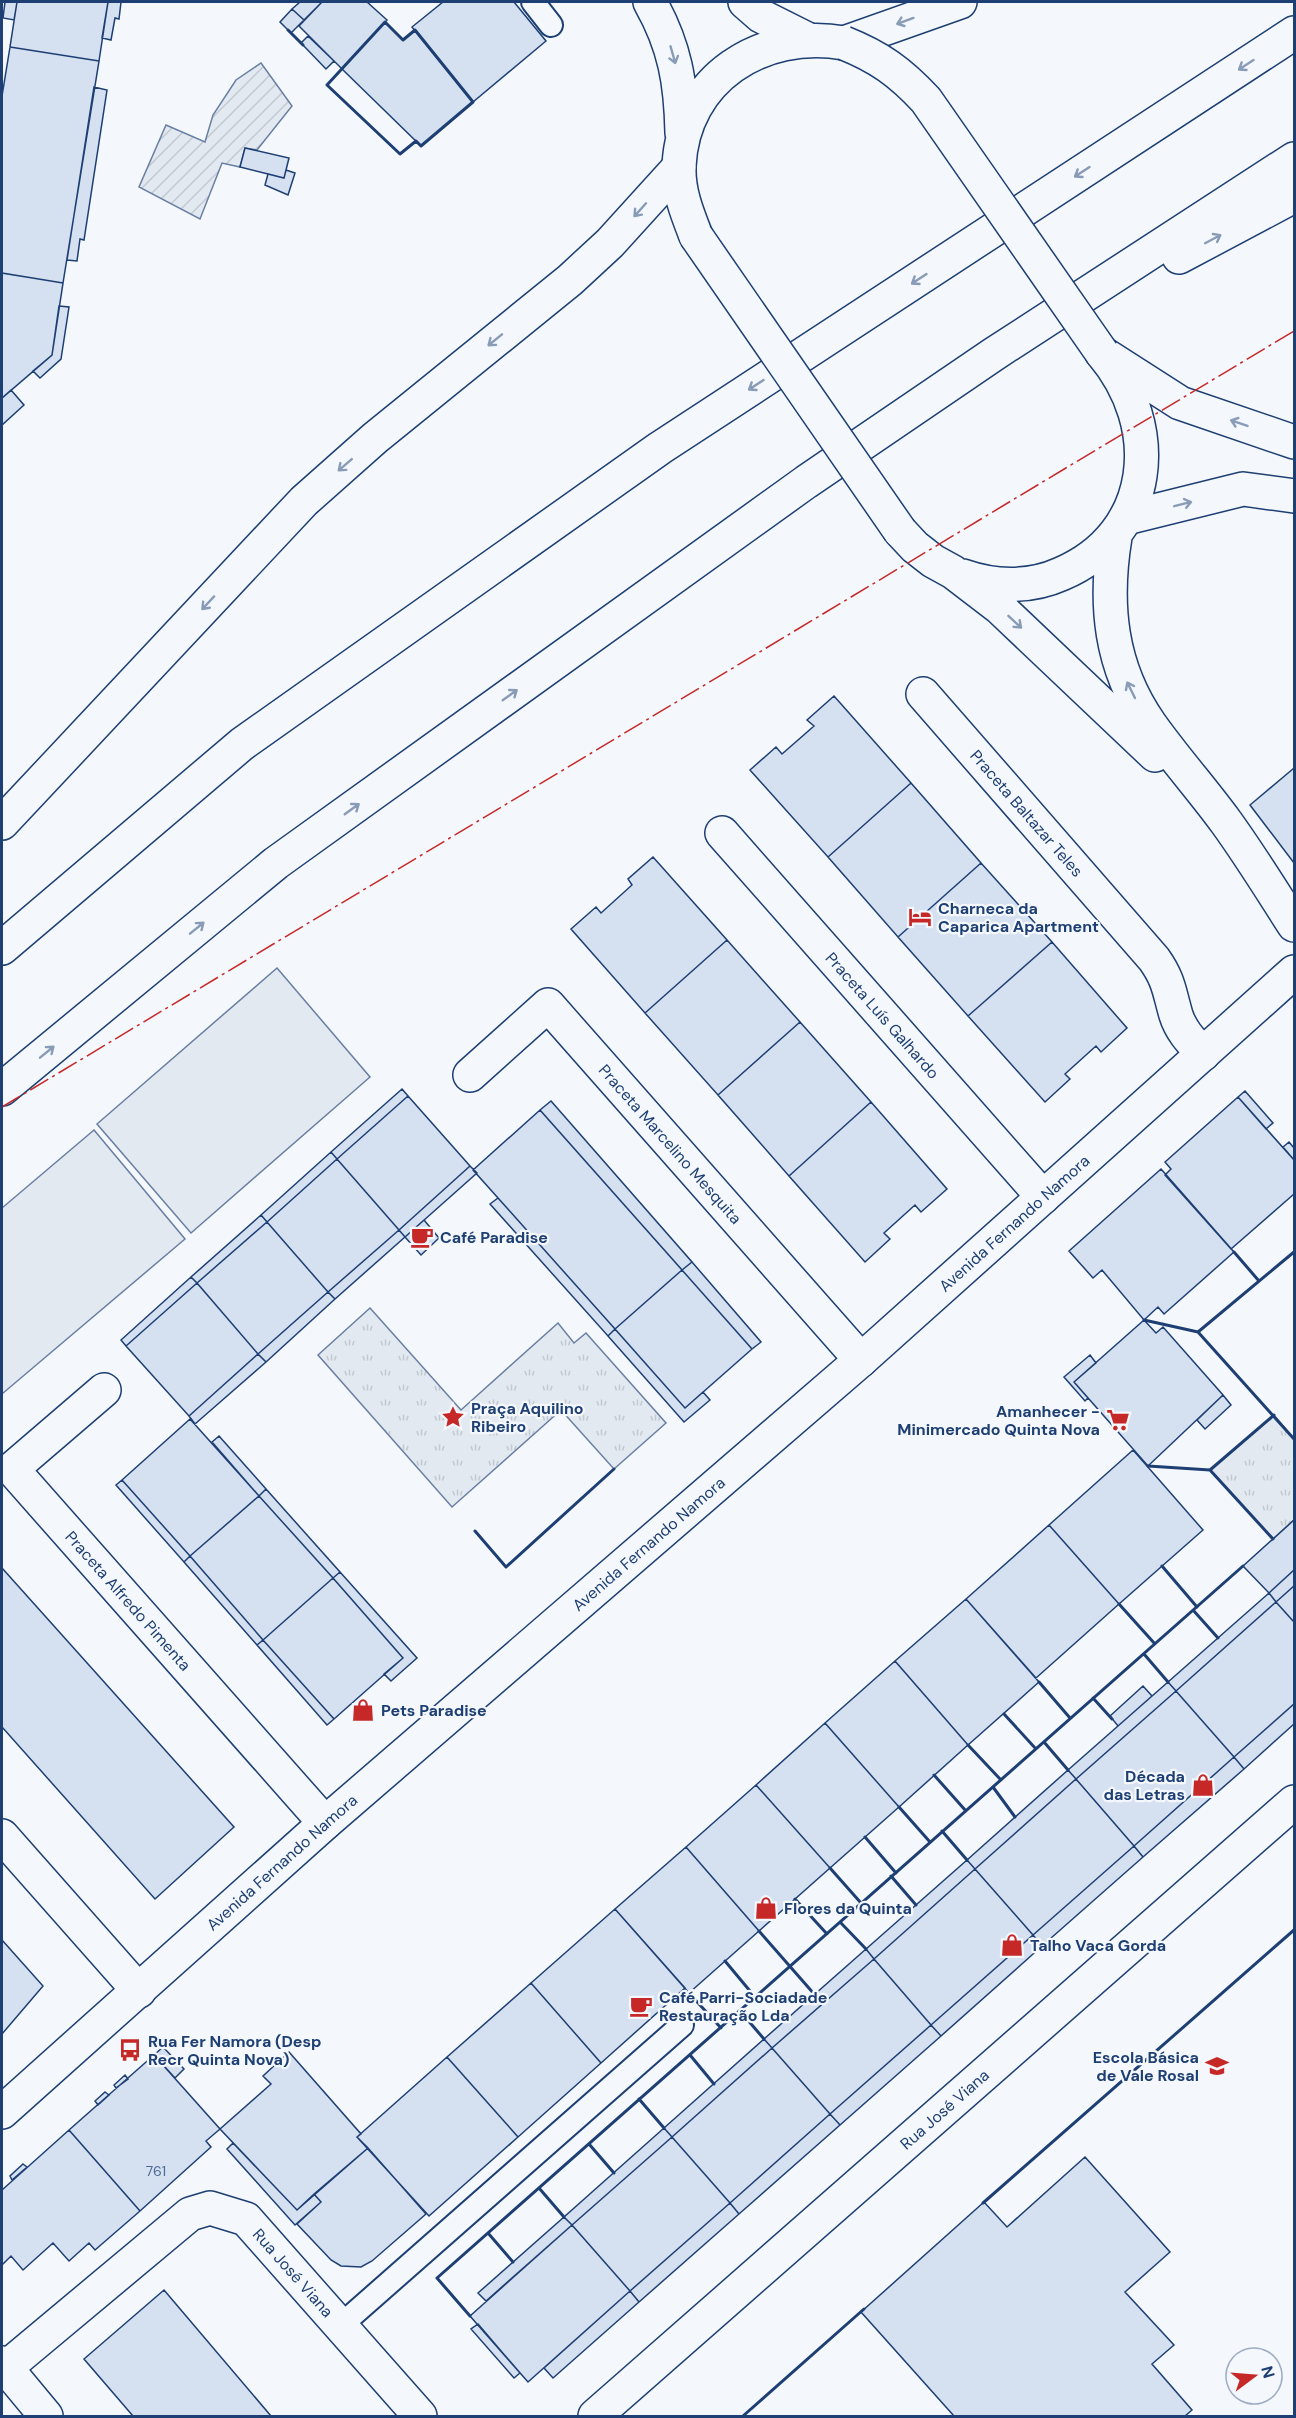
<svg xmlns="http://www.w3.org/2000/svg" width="1296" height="2418" font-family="'DM Sans',sans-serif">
  <defs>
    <pattern id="grass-tufts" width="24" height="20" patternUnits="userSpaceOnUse" patternTransform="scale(1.5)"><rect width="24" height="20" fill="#e3e9f0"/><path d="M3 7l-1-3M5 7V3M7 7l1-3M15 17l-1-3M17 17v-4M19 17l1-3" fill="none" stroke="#c2c9d1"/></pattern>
    <pattern id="garden-furrows" width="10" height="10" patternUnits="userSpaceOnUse" patternTransform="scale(1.5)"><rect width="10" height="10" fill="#e3e9f0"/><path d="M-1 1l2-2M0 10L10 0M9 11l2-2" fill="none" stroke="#c2c9d1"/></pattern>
  </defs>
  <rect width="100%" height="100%" fill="#f4f7fb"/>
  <path fill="url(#grass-tufts)" stroke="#687fa3" stroke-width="1.5" d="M370 1308 461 1410 558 1323 574 1343 586 1333 666 1423 614 1469 561 1410 452 1507 318 1355Z
    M1274 1415 1294 1439V1520L1273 1539 1210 1470Z"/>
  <path fill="url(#garden-furrows)" stroke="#687fa3" stroke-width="1.5" d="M261 63 292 106 257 150 245 148 240 167 222 163 200 219 139 187 166 125 205 142 213 115 236 80Z"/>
  <path fill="#e3e9f0" stroke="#687fa3" stroke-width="1.5" d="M277 968 370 1077 191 1233 97 1124Z
    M94 1130 185 1239 2 1394V1208Z"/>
  <path fill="#d5e0f0" stroke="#1d3f73" stroke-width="1.5" d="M5 2H17L14 20 3 18Z
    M17 2H108L99 61 10 47Z
    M108 2H121L119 19 115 18 111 40 102 38Z
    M300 2H322L304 20 292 9Z
    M322 2H367L387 20 342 69 299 26Z
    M443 2H514L546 41 473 102 412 27Z
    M292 9 304 20 291 33 280 22Z
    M385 22 403 40 415 30 473 102 421 146 342 69Z
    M308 36 334 61 326 69 301 43Z
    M10 47 99 61 63 283 2 273V96Z
    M94 87 107 90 84 240 80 239 77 261 67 260Z
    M245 148 289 158 284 178 240 167Z
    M286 170 295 173 288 195 265 185 268 174 284 178Z
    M2 273 63 283 52 355 2 398Z
    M59 306 69 307 61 359 40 378 33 371 52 355Z
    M11 390 24 405 2 425V398Z
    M834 696 911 783 828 857 750 770 776 747 782 754 814 726 807 720Z
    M1294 768V863L1250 805Z
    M911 783 981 863 898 937 828 857Z
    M653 857 727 940 645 1013 571 929 596 907 601 913 632 885 628 879Z
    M981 863 1052 942 968 1016 898 937Z
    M727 940 800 1022 718 1095 645 1013Z
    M1052 942 1127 1028 1101 1052 1096 1046 1065 1074 1070 1079 1045 1102 968 1016Z
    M800 1022 871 1102 789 1176 718 1095Z
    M402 1089 408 1096 337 1159 331 1152Z
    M1245 1091 1273 1123 1266 1129 1238 1097Z
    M408 1096 470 1166 399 1230 337 1159Z
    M1238 1097 1294 1160V1194L1231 1249 1165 1175 1171 1169 1165 1162Z
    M551 1101 692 1262 682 1270 540 1110Z
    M871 1102 947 1189 921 1212 915 1205 884 1233 890 1239 865 1262 789 1176Z
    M540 1110 682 1270 615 1329 473 1170Z
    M1289 1142 1294 1148V1160L1283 1147Z
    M331 1152 337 1159 267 1222 261 1215Z
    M337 1159 399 1230 328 1292 267 1222Z
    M470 1166 477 1173 405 1237 399 1230Z
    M1161 1169 1234 1252 1164 1314 1158 1307 1144 1320 1102 1270 1093 1278 1069 1251Z
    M498 1198 615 1329 608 1336 490 1204Z
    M261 1215 267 1222 197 1283 191 1277Z
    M424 1220 439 1238 421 1255 405 1237Z
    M267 1222 328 1292 258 1354 197 1283Z
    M399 1230 405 1237 335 1299 328 1292Z
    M692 1262 761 1342 752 1349 682 1270Z
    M682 1270 752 1349 685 1408 615 1329Z
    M191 1277 197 1283 126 1346 121 1340Z
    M197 1283 258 1354 189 1416 126 1346Z
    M328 1292 335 1299 266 1362 258 1354Z
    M1144 1320 1156 1333 1163 1327 1223 1395 1148 1466 1074 1382Z
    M615 1329 685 1408 703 1392 710 1400 684 1422 608 1336Z
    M258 1354 266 1362 195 1424 189 1416Z
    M1090 1355 1096 1363 1074 1382 1088 1398 1085 1401 1064 1377Z
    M1223 1395 1231 1405 1205 1429 1197 1420Z
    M190 1419 259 1496 190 1556 122 1480Z
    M219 1436 266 1489 259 1496 212 1442Z
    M1133 1450 1203 1530 1119 1604 1049 1525Z
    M122 1480 190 1556 184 1562 116 1485Z
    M266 1489 340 1572 333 1578 259 1496Z
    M259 1496 333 1578 263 1640 190 1556Z
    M1294 1520V1570L1269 1593 1243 1566Z
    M1049 1525 1119 1604 1036 1678 966 1599Z
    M190 1556 263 1640 257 1645 184 1562Z
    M2 1568 234 1827 155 1899 2 1727Z
    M1294 1570V1586L1276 1602 1269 1593Z
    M340 1572 417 1658 391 1681 384 1674 403 1658 333 1578Z
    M333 1578 403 1658 334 1719 263 1640Z
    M1294 1586V1622L1276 1602Z
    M1269 1593 1276 1602 1176 1691 1168 1682Z
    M966 1599 1039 1682 968 1745 895 1661Z
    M1276 1602 1294 1622V1704L1234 1757 1176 1691Z
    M263 1640 334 1719 327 1725 257 1645Z
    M895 1661 968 1745 899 1807 825 1723Z
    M1168 1682 1176 1691 1076 1779 1068 1770Z
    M1143 1686 1152 1696 1118 1726 1110 1716Z
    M1176 1691 1234 1757 1134 1846 1076 1779Z
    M1294 1704V1724L1244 1769 1234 1757Z
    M825 1723 899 1807 830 1868 756 1785Z
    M1234 1757 1244 1769 1143 1857 1134 1846Z
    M1068 1770 1076 1779 975 1869 967 1860Z
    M1076 1779 1134 1846 1033 1935 975 1869Z
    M756 1785 830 1868 759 1931 686 1847Z
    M1134 1846 1143 1857 1042 1946 1033 1935Z
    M686 1847 759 1931 689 1993 615 1909Z
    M967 1860 975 1869 874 1959 866 1949Z
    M975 1869 1033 1935 931 2025 874 1959Z
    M615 1909 685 1988 601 2063 531 1983Z
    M1033 1935 1042 1946 941 2036 931 2025Z
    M2 1940 43 1986 2 2034Z
    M866 1949 874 1959 772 2048 764 2039Z
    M874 1959 931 2025 830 2114 772 2048Z
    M531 1983 601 2063 518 2137 447 2057Z
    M931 2025 941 2036 840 2125 830 2114Z
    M764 2039 772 2048 672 2137 664 2128Z
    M163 2047 184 2069 175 2078 154 2055Z
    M772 2048 830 2114 730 2203 672 2137Z
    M289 2052 361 2134 357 2137 368 2148 297 2210 220 2129 271 2084 263 2076Z
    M154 2055 220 2129 206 2141 211 2147 140 2211 69 2130Z
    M447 2057 518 2137 429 2216 357 2137Z
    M125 2075 128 2079 116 2088 114 2085Z
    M105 2092 109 2095 98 2105 95 2101Z
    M830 2114 840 2125 739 2214 730 2203Z
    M664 2128 672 2137 572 2225 564 2217Z
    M69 2130 140 2211 95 2250 89 2243 69 2261 53 2243 23 2270 11 2256 2 2265V2190Z
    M672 2137 730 2203 630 2291 572 2225Z
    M233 2143 297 2210 314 2194 321 2202 295 2225 227 2149Z
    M368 2148 426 2214 372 2261 361 2267 341 2266 331 2260 297 2224 321 2202 314 2194Z
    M1085 2157 1170 2252 1125 2292 1174 2345 1152 2364 1192 2410 1185 2416H954L861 2312 984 2202 1007 2227Z
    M23 2164 27 2167 12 2180 10 2176Z
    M730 2203 739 2214 639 2302 630 2291Z
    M564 2217 572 2225 486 2301 478 2293Z
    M572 2225 630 2291 528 2382 470 2316Z
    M164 2290 271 2416H133L84 2359Z
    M630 2291 639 2302 553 2378 544 2368Z
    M478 2324 520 2373 514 2378 471 2329Z"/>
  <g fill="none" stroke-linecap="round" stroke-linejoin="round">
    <g stroke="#1d3f73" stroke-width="26">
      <path id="lane" d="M533 2 551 25
        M340 2326 682 2025"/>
    </g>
    <g stroke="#1d3f73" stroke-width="36">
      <g id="street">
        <path id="s1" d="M923 694 1154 959C1169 980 1169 991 1176 1015 1181 1031 1192 1042 1203 1054"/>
        <path id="s2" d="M722 833 1043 1197"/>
        <path id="s3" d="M470 1075 548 1005 861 1360"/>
        <path id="s4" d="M104 1390 12 1469 325 1823"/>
        <path d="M2 1836 139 1991"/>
        <path id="s5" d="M2 2112 325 1823 861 1360 1294 972"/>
        <path d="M2 2363 46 2416"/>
        <path id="s6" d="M2 2371 190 2214 210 2208 246 2219 420 2416"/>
        <path id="s7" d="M595 2416 1294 1802"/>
      </g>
    </g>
    <g stroke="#1d3f73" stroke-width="36">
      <path id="secondary" d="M650 2C675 46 681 83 682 133
        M745 2 761 16 807 39
        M696 236C687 213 678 191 679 166 683 78 762 29 844 43
        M900 531 915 547 933 561 953 572 1000 608 1155 755
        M1115 537C1104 604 1110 667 1150 724 1174 758 1202 789 1226 822 1250 855 1272 891 1294 925
        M963 576C994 587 1030 588 1061 574 1155 534 1164 426 1102 353"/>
    </g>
    <g stroke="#1d3f73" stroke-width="36">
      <path id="highway" d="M844 43 960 2
        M1179 257 1294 196
        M1102 353 1180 403 1294 442
        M1126 518 1243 489 1294 496
        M2 823 304 501 375 438 570 280 610 243 679 167
        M2 948 242 744 660 448 1294 33
        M2 1089 276 863 806 482 994 354 1294 159"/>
    </g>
    <use href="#lane" stroke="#f4f7fb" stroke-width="22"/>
    <use href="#street" stroke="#f4f7fb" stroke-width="33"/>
    <use href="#secondary" stroke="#f4f7fb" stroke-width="33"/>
    <use href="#highway" stroke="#f4f7fb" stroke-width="33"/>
    <g stroke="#1d3f73" stroke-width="36" stroke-linecap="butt">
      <path id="secondary-bridge" d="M844 43C879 57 900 72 926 100L1102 353
        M696 236 900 531"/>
    </g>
    <use href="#secondary-bridge" stroke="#f4f7fb" stroke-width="33"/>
    <path stroke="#1d3f73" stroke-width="3" d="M385 22 403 40 415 30 473 102 421 146 416 141 400 154 327 85Z
      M288 30 303 45
      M1234 1252 1259 1281
      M1294 1252 1198 1332 1294 1439
      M1144 1320 1198 1332
      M1148 1466 1210 1470
      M475 1531 506 1567 614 1469
      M1273 1539 1210 1470 1274 1415
      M1162 1566 1197 1607
      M1119 1604 1155 1644
      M1193 1610 1218 1638
      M1144 1654 1168 1682
      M1039 1682 1070 1718
      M1093 1698 1112 1719
      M1004 1714 1036 1749
      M1044 1742 1068 1770
      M968 1745 1001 1780
      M934 1775 966 1811
      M993 1787 1015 1817
      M899 1807 930 1842
      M942 1831 967 1860
      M865 1837 896 1873
      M830 1868 861 1903
      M891 1876 916 1905
      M795 1899 827 1934
      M840 1922 866 1949
      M759 1931 815 1995
      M725 1961 755 1997
      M689 1993 721 2028
      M740 2011 764 2039
      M690 2055 714 2084
      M639 2099 664 2128
      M589 2144 614 2173
      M539 2188 564 2217
      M983 2203 1294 1930
      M488 2233 513 2262
      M470 2316 437 2278 1243 1566
      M743 2416 864 2309"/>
    <path stroke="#c62828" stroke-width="1.5" stroke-dasharray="21 4.5 3 4.5" stroke-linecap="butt" d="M2 1107 1294 331"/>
  </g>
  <defs><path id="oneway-shaft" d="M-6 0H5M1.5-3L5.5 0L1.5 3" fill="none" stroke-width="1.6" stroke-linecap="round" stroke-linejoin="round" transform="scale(1.5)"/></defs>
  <g stroke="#889bb7">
    <use href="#oneway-shaft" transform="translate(905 21) rotate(160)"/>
    <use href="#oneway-shaft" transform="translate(673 55) rotate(74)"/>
    <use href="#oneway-shaft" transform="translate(1246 65) rotate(147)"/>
    <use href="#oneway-shaft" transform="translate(1082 172) rotate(147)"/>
    <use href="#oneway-shaft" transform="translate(640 210) rotate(132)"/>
    <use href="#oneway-shaft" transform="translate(1213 239) rotate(-28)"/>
    <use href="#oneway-shaft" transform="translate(919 279) rotate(147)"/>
    <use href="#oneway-shaft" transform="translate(495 340) rotate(141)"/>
    <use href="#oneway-shaft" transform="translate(756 385) rotate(147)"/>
    <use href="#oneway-shaft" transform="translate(1239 423) rotate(-161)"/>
    <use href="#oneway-shaft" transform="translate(345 465) rotate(139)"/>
    <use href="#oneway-shaft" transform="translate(1183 504) rotate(-14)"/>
    <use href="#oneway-shaft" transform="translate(208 603) rotate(133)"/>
    <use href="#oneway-shaft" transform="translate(1015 622) rotate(43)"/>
    <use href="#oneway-shaft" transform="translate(1131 690) rotate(-116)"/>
    <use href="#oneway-shaft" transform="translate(510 695) rotate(-36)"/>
    <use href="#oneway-shaft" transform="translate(352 809) rotate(-36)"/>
    <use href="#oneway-shaft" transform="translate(197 928) rotate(-39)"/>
    <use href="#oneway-shaft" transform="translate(47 1052) rotate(-39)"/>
  </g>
  <defs>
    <g id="hotel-bare" transform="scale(1.8)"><path d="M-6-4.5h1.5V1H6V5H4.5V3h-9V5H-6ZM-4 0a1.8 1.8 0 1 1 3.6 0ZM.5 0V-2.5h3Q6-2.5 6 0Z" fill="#c62828" stroke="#f4f7fb" stroke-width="2.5" paint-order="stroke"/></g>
    <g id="cafe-bare" transform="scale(1.8)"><path d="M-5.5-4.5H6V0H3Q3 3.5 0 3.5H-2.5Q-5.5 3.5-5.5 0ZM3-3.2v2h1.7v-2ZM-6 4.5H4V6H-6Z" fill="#c62828" stroke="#f4f7fb" stroke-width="2.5" paint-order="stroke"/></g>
    <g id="sight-bare" transform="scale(1.8)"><path d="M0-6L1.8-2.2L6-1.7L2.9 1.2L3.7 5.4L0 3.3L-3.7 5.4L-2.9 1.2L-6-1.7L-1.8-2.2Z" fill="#c62828" stroke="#f4f7fb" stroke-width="2.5" paint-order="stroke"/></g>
    <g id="supermarket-bare" transform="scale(1.8)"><path d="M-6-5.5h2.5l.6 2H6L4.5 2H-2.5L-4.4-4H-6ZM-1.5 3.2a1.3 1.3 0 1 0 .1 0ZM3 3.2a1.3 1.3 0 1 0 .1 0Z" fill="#c62828" stroke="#f4f7fb" stroke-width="2.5" paint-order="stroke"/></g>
    <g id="shop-bare" transform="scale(1.8)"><path d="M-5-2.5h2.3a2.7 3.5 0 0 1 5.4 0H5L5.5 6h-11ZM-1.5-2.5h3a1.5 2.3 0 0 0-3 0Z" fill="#c62828" stroke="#f4f7fb" stroke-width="2.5" paint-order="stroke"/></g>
    <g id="bus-bare" transform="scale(1.8)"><path d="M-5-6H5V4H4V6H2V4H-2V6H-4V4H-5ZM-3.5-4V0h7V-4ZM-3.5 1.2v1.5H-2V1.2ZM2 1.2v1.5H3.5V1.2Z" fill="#c62828" stroke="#f4f7fb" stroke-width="2.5" paint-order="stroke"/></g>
    <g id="school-bare" transform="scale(1.8)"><path d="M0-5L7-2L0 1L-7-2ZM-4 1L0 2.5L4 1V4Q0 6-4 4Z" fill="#c62828" stroke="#f4f7fb" stroke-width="2.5" paint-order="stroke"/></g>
  </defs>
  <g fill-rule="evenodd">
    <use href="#hotel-bare" x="920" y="917"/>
    <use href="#cafe-bare" x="422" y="1237"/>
    <use href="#sight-bare" x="453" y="1417"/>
    <use href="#supermarket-bare" x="1118" y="1420"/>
    <use href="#shop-bare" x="363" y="1710"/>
    <use href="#shop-bare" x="1203" y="1785"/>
    <use href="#shop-bare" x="766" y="1908"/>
    <use href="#shop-bare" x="1012" y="1945"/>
    <use href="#cafe-bare" x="641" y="2006"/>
    <use href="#bus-bare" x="130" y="2050"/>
    <use href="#school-bare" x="1217" y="2066"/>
  </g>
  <g text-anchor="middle" stroke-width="4.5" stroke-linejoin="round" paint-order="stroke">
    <g font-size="14" fill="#4b6792">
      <text x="156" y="2176">761</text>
    </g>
    <g font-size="16" fill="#1d3f73" stroke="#f4f7fb">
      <text dy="6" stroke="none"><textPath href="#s1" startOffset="158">Praceta Baltazar Teles</textPath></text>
      <text dy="6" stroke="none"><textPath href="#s2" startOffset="243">Praceta Luís Galhardo</textPath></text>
      <text dy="6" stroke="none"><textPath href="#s3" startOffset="290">Praceta Marcelino Mesquita</textPath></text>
      <text dy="6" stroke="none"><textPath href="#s5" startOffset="1347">Avenida Fernando Namora</textPath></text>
      <text dy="6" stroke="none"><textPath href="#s5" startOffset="861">Avenida Fernando Namora</textPath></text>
      <text dy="6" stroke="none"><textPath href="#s4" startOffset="297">Praceta Alfredo Pimenta</textPath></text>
      <text dy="6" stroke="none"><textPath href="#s5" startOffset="375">Avenida Fernando Namora</textPath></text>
      <text dy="6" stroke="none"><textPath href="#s7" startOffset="465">Rua José Viana</textPath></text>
      <text dy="6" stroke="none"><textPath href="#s6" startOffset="375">Rua José Viana</textPath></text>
    </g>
    <g font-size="16" font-weight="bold" fill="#1d3f73" stroke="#f4f7fb" text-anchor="start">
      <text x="938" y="914">Charneca da<tspan x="938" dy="18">Caparica Apartment</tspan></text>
      <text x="440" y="1243">Café Paradise</text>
      <text x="471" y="1414">Praça Aquilino<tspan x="471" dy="18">Ribeiro</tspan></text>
      <text x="1100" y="1417" text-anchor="end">Amanhecer -<tspan x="1100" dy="18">Minimercado Quinta Nova</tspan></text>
      <text x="381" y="1716">Pets Paradise</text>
      <text x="1185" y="1782" text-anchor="end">Década<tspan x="1185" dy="18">das Letras</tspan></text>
      <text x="784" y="1914">Flores da Quinta</text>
      <text x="1030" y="1951">Talho Vaca Gorda</text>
      <text x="659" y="2003">Café Parri-Sociadade<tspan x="659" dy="18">Restauração Lda</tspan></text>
      <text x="148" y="2047">Rua Fer Namora (Desp<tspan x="148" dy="18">Recr Quinta Nova)</tspan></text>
      <text x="1199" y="2063" text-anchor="end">Escola Básica<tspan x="1199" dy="18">de Vale Rosal</tspan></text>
    </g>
  </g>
  <rect width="1296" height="2418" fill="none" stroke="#1d3f73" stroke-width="6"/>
  <g transform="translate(1254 2376) rotate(74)"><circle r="28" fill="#f4f7fb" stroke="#9eadc5" stroke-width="1.5"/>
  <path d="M0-4.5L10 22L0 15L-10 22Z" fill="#c62828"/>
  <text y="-9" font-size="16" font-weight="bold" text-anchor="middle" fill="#1d3f73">N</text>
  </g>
</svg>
